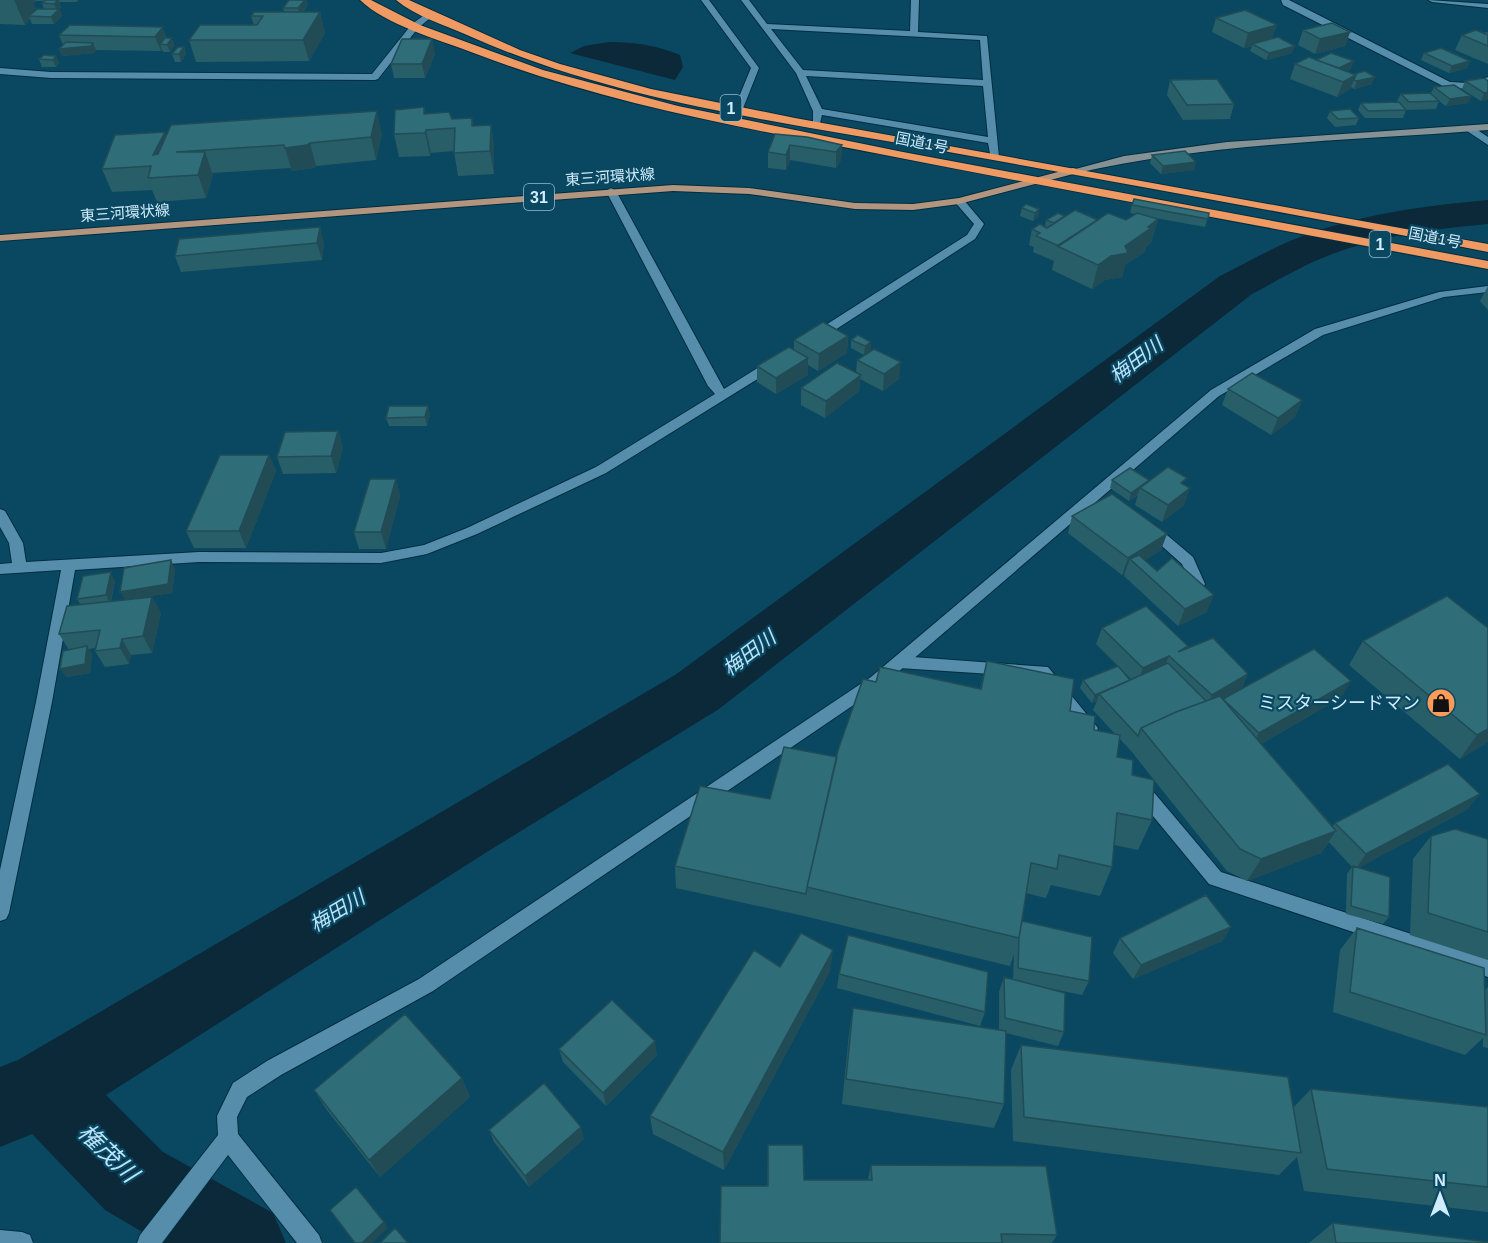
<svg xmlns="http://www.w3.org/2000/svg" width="1488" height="1243" font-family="Helvetica,'Noto Sans JP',sans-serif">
  <rect width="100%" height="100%" fill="#0a4862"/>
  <path fill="#0b2938" d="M609 42C635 42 655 45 680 55L683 67 675 80 570 53 584 46Z"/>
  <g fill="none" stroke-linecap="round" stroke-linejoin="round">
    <path fill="#0b2938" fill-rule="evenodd" d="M1488 200V224C1434 229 1381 235 1330 255 1303 265 1277 281 1252 294L719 709 490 850 106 1095 163 1152 273 1213 286 1243H161L105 1210 32 1134 0 1147V1067L18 1060 675 675 1220 276C1244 264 1266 251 1290 241 1353 215 1421 206 1488 200Z"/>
    <g stroke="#002d40" stroke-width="2">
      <path id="lane" d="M899 656 1048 667 1098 728 1096 733 1090 734 1084 733 1039 677 899 668 894 666 891 662 894 658Z
        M1140 781 1146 783 1221 872 1488 959V977L1209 884 1134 793 1132 788 1134 783Z"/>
    </g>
    <g stroke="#002d40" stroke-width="2">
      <path id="street" d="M701 0H709L759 68 742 111 734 109 751 68Z
        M741 0H749L767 24 910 31 911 0H919L918 32 987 36 999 157 991 159 988 143 822 115 819 127H813V111L796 73ZM771 29 980 40 983 80 803 70ZM806 76 983 86 988 137 822 109Z
        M1281 0H1289L1450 82 1468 83 1488 77V83L1468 89 1445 87 1283 5Z
        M1428 0 1488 4V8L1432 2Z
        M427 13 434 15 418 28 378 79 375 80 51 78 0 74V68L51 72 372 74 412 24Z
        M1467 127H1473L1488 137V145L1467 131Z
        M611 188 616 191 724 389 769 361H777V367L606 473 477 534 427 554 381 563 199 562 75 570 52 702 9 913 6 919 0 921V870L36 702 61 570 0 574V564L12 563 9 543 0 527V509L5 511 23 543 26 562 199 552 381 553 424 545 467 528 596 467 715 394 708 386 606 191Z
        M959 198 963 199 984 224 975 239 818 341H810V335L967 235 974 224 954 201Z
        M1488 286V292L1444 297 1323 335 1219 396 883 685 433 991 281 1075 247 1097 237 1117 238 1134 319 1235 322 1243H297L228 1155 162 1243H137L140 1235 218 1135 217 1116 233 1083 267 1061 419 979 871 677 1211 390 1315 329 1439 292Z
        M1150 523 1155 525 1193 557 1205 584 1203 588H1193L1182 564 1145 531 1143 528 1145 525Z
        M0 1230 22 1232 30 1235 33 1243H0Z"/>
    </g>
    <g stroke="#002d40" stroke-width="2">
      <path id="secondary" d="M1488 124V130C1349 141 1210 142 1073 174L1068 171 1124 156 1227 142Z"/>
    </g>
    <g stroke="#002d40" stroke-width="2">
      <path id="primary" d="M1073 168 1077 169V173L959 204 913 210 855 209 749 194 673 191 0 241V235L673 185 749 188 855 203 913 204 959 198Z"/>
    </g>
    <g stroke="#002d40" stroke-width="2">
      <path id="highway" d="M360 0H371L420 25 543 70 678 106 903 152 1488 261V269C1289 231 1089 195 890 156 749 129 605 104 471 52 437 39 386 25 360 0Z
        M396 0H409L520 50 560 64 651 89 795 118 1488 244V252C1307 216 1125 184 943 151 783 122 616 102 467 35 444 25 415 16 396 0Z"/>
    </g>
    <use href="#lane" fill="#568daa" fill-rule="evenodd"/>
    <use href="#street" fill="#568daa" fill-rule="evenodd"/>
    <use href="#secondary" fill="#849195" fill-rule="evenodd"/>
    <use href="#primary" fill="#b2957f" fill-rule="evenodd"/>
    <use href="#highway" fill="#ef9a63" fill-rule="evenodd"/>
  </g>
  <path fill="#285e68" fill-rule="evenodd" d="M0 0H79L76 2H59L61 7 59 9 62 16 54 24H32L30 19 25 25 0 24ZM36 1H45L42 3 44 9 36 10 33 3Z
    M308 5 303 12H320L325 33 309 61 196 62 189 40 254 25 251 16 284 12 283 8Z
    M1216 18 1272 39 1292 53 1266 60 1250 51 1252 46 1244 48 1212 32Z
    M70 25 167 38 175 45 170 52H163L162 49 161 51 96 50 94 53 62 56 59 49 63 45 59 35Z
    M1303 30 1350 32 1345 46 1315 54 1298 45Z
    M1488 32V64L1455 50 1462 35Z
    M184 47 186 54 181 62H175L172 54Z
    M1424 53 1470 61 1467 68 1449 73 1421 60Z
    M435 54 425 78H394L391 64Z
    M56 56 59 63 56 67H42L39 59Z
    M1295 64 1351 69 1346 71 1372 84 1354 89 1351 87 1350 89 1337 97 1290 79Z
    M1170 80 1234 104 1230 119 1183 120 1167 95Z
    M1465 81H1488V99L1481 101 1462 89Z
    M1434 87 1471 96 1468 103 1446 106 1437 100 1439 101 1436 109 1406 110 1403 118H1365L1358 110 1361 103 1398 102 1397 101 1401 94 1431 93Z
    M1330 111 1359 118 1356 125 1335 127 1327 118Z
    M425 114 452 119 472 118 473 126 491 125 494 147V174L458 176 454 151 431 153 430 156 399 157 394 134Z
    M165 132 166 136 382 134 376 160 316 166 314 168 292 171 291 168 212 173 213 175 206 198 157 202 152 190 112 192 102 169Z
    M775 134 842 145 841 160 836 168 790 160 786 170 768 168V152Z
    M1152 155 1194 170 1161 174 1150 163Z
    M1132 205 1209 213 1205 227 1150 217 1158 219 1151 243 1146 247 1145 252 1125 265 1122 277 1105 280 1092 289 1052 270 1054 261 1033 252 1034 247 1029 245 1032 229 1045 227 1046 220 1065 216 1098 220H1126L1135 214 1130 213Z
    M1022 208 1039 209 1038 217 1033 221 1020 216Z
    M324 243 322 260 181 272 175 256Z
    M1488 286V310L1480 301Z
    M858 335 871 350 864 355 851 348V340Z
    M848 336 847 353 818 371 808 365V375L776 394 757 382V366L794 350V340Z
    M857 360 899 379 883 391 860 379 859 391 825 418 801 405V388L856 373Z
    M1228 389 1302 400 1295 417 1271 435 1222 405Z
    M428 406 430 415 427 426H389L386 418Z
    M338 431 343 448 336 473 283 474 277 457Z
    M269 455 276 471 246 548H194L186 531Z
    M396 479 400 496 386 549H359L354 532Z
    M1112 480 1184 485V505L1162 522 1135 505 1138 495 1129 501 1110 488Z
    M1072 516 1161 550 1145 560 1207 612 1178 626 1124 576 1125 573 1122 575 1068 533Z
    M175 569 172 593 137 598 152 597 161 613 152 653 131 655 129 664 105 667 95 651V648L89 649 92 655 90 673 66 677 69 650 59 634 81 605 77 599 115 581 111 601 125 600Z
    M1102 628 1188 646 1187 649 1248 674 1241 689 1342 697 1261 744 1333 826 1335 823 1468 809 1358 868 1389 917 1383 924 1346 914 1347 874 1352 867 1329 842 1321 853 1247 881 1227 871 1154 780 1152 820 1138 850 1114 845 1112 867 1100 896 1051 885 1046 898 1026 893 1022 921 1089 981 1082 995 1048 988 1064 1032 1058 1046 1006 1033 1004 1104 994 1128 842 1104 849 1034 853 1008 999 1030V992L1004 977 1013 980 1014 954 1010 966 804 916 676 888 675 866 770 799 837 757 876 682 980 689 987 661 1070 711 1094 730 1115 734 1093 710 1097 701 1092 703 1080 688 1083 680 1118 666 1096 644ZM1118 666 1131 679 1130 680ZM1119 738 1132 752 1154 780 1132 775 1117 757Z
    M1363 641 1488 742 1460 759 1349 665Z
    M1431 836 1488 839V960L1410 935 1413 859Z
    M1231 927 1222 941 1133 979 1113 953 1120 938Z
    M1357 928 1485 990 1488 987V1048L1483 1047V1038L1465 1055 1333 1012 1340 950Z
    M780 967 830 971 724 1170 653 1134 650 1116Z
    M839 974 985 1012 980 1026 837 988Z
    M1021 1045 1293 1108 1311 1089 1488 1107V1212L1304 1191 1297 1157 1279 1175 1013 1141 1011 1070Z
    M559 1049 657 1055 606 1106 563 1062Z
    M462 1078 470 1097 380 1177 326 1109 314 1090Z
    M489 1130 584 1139 529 1187 494 1142Z
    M768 1145 804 1180H868L871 1165 1057 1235 1052 1243H720L767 1186Z
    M1333 1223 1488 1243H1309Z"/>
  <path fill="#214c55" d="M14 0H36L33 3 37 13 29 16 30 19 25 25Z
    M58 0 61 7 57 11 54 4Z
    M305 0H307L308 5 300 15 298 8Z
    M59 9 62 16 54 24 51 17Z
    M320 12 325 33 309 61 303 40Z
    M1277 25 1272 39 1252 44V46L1244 48 1248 33Z
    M163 27 168 42 160 44 162 49 161 51 155 37Z
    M1350 32 1345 46 1315 54 1320 39Z
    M172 38 175 45 170 52 167 45Z
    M432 39 435 54 425 78 422 64Z
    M93 43 96 50 94 53 62 56 59 49Z
    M1295 46 1292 53 1266 60 1269 53Z
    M184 47 186 54 181 62 179 54Z
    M56 56 59 63 56 67 53 60Z
    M1354 61 1351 69 1333 78 1336 70Z
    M1470 61 1467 68 1449 73 1452 66Z
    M1356 75 1350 89 1337 97 1343 82Z
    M1375 77 1372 84 1354 89 1357 81Z
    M1488 92V100L1481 101 1484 93Z
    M1471 96 1468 103 1446 106 1450 99Z
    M377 111 382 134 376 160 371 137Z
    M491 125 494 147V174L490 151Z
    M426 130 431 153 430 156 425 133Z
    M165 132 173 154 153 155Z
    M310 143 316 166 314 168 292 171 285 148Z
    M790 145V160L786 170V155Z
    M842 145 841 160 836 168V152Z
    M205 152 213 175 206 198 198 175Z
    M1196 162 1194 170 1161 174 1163 166Z
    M1039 209 1038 217 1033 221 1035 213Z
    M1158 219 1151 243 1146 247 1145 252 1125 265 1122 277 1105 280 1092 289 1098 265Z
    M320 227 324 243 322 260 317 243Z
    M848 336 847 353 818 371 819 354Z
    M871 342V350L864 355 865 346Z
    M808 358V375L776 394V378Z
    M901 362 899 379 883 391 884 374Z
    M861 375 859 391 825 418 826 401Z
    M1302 400 1295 417 1271 435 1278 418Z
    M428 406 430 415 427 426 425 417Z
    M338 431 343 448 336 473 331 456Z
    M269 455 276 471 246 548 239 531Z
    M396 479 400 496 386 549 381 532Z
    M1149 480 1147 489 1140 488 1138 494 1129 501 1131 493Z
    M1190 488 1184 505 1162 522 1168 505Z
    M1167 534 1161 550 1137 566 1130 559 1125 573 1122 575 1128 558Z
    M171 560 175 569 172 593 125 600 120 592Z
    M111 572 115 581 110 603 106 595Z
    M1214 595 1207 612 1178 626 1185 609Z
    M152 597 161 613 152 653 143 636Z
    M122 639 131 655 129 664 120 648Z
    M87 646 92 655 90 673 66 677 60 669Z
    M1169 656 1162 672 1137 684 1143 668Z
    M1248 674 1240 690 1204 711 1212 695Z
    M1131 680 1099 694 1097 701 1092 703 1095 695Z
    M1351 681 1342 697 1250 750 1259 733Z
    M1488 729V742L1460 759 1477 735Z
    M1480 794 1468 809 1355 870 1366 854Z
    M1336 831 1321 853 1247 881 1261 859Z
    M1231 927 1222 941 1133 979 1141 965Z
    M833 950 830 971 724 1170 723 1152Z
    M655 1041 657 1055 606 1106 603 1093Z
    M462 1078 470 1097 380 1177 369 1160Z
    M581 1127 584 1139 529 1187 525 1176Z
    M384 1222 388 1228 372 1243H362Z"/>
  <path fill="#2f6d79" stroke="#214c55" stroke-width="1.5" d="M46 0H58L54 4 42 3Z
    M289 0H305L298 8H283Z
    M37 9H59L51 17 29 16Z
    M1245 10 1277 25 1248 33 1216 18Z
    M254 12H320L303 40H189L200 25H257L263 16H251Z
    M1332 23 1350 32 1320 39 1303 30Z
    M70 25 163 27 155 37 59 35Z
    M1476 30 1488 35V46L1462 35Z
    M1278 37 1295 46 1269 53 1252 44Z
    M165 38H172L167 45 160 44Z
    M402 39H432L422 64H391Z
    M66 42 93 43 91 46 59 49Z
    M178 47H184L179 54H172Z
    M1441 48 1470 61 1452 66 1424 53Z
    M1331 53 1354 61 1339 68 1316 60Z
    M44 55 56 56 53 60 39 59Z
    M1309 57 1356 75 1343 82 1295 64Z
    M1365 71 1375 77 1357 81 1354 80 1356 75 1354 74Z
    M1484 78 1488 81V92L1484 93 1465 81Z
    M1217 79 1234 104 1187 105 1170 80Z
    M1454 85 1471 96 1450 99 1434 87Z
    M1430 93 1439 101 1409 102 1401 94Z
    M1399 102 1406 110 1368 111 1361 103Z
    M424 107V114L449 112 452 119 472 118V126L491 125 490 151 454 153 455 128 426 130 425 133 394 134 395 110Z
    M1350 109 1359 118 1338 119 1330 111Z
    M377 111 371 137 310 143 307 145 285 148 284 145 176 152H205L198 175 148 178 151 166 102 169 115 135 165 132 153 155 158 154 171 125Z
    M775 134 807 137 842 145 836 152 790 145 786 155 768 152Z
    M1185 151 1196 162 1163 166 1152 155Z
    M1134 199 1209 213 1208 219 1132 205Z
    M1026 204 1039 209 1035 213 1022 208Z
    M1075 210 1098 220 1059 246 1036 236 1040 233 1032 229 1040 224 1047 228Z
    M1058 213 1065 216 1054 223 1046 220Z
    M1108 213 1126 220 1137 213 1158 219 1148 227 1151 228 1125 246 1128 253 1111 256 1098 265 1057 246Z
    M320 227 317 243 175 256 179 239Z
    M823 322 848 336 819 354 794 340Z
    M858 335 871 342 865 346 851 340Z
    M789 347 808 358 776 378 757 366Z
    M874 349 901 362 884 374 857 360Z
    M837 363 861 375 826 401 801 388Z
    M1252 373 1302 400 1278 418 1228 389Z
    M389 406H428L425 417 386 418Z
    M338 431 331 456 277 457 285 432Z
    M220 455H269L239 531H186Z
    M1168 467 1187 478 1181 483 1190 488 1168 505 1140 488Z
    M1130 468 1149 480 1131 493 1112 480Z
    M370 479H396L381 532H354Z
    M1112 494 1167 534 1128 558 1072 516Z
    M1139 555 1157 571 1172 558 1214 595 1185 609 1130 559Z
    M171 560 168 584 120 592 124 568Z
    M111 572 106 595 77 599 83 576Z
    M1447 596 1488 628V729L1477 735 1363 641Z
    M152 597 143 636 122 639 120 648 95 651 100 630 59 634 67 606Z
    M1146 606 1188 646 1178 652 1213 638 1248 674 1212 695 1169 656 1143 668 1102 628Z
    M87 646 85 664 60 669 63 651Z
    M1314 649 1351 681 1259 733 1223 699Z
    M987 661 1074 679 1070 711 1095 716 1094 730 1120 735 1117 757 1133 760 1132 775 1154 780 1152 820 1117 813 1112 867 1059 855 1057 869 1031 863 1019 938 807 887 838 750 863 679 876 682 880 667 981 689Z
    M1168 663 1206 701 1176 712 1141 728 1138 736 1099 694Z
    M1118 666 1130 680 1095 695 1083 680Z
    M1220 696 1336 831 1261 859 1240 849 1141 728 1176 712Z
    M784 747 837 757 807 887 806 894 675 866 700 786 770 799Z
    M1448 764 1480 794 1366 854 1335 823Z
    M1455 829 1488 839V932L1428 913 1431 836Z
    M1353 866 1390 877 1389 917 1351 906Z
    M1206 895 1231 927 1141 965 1120 938Z
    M1022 921 1092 937 1089 981 1018 968 1019 938Z
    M1357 928 1484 968 1486 1035 1350 992Z
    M801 933 833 950 723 1152 650 1116 754 950 780 967Z
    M848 935 988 972 985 1012 839 974Z
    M1004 977 1065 993 1064 1032 1005 1018Z
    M612 1000 655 1041 603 1093 559 1049Z
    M853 1008 1006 1031 1004 1104 846 1079Z
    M405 1014 462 1078 369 1160 314 1090Z
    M1021 1045 1288 1077 1301 1153 1024 1117Z
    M544 1083 581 1127 525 1176 489 1130Z
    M1311 1089 1488 1107V1187L1327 1169Z
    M768 1145H803L804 1180H872L871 1165 1046 1166 1057 1235 1001 1234 1002 1243H720L721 1186H768Z
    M356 1187 384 1222 362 1243H355L330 1210Z
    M1333 1223 1488 1242V1243H1336Z
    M395 1228 408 1243H380Z"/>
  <defs>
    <g id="shop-disc" transform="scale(1.5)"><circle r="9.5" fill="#fe9b59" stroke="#0a4862"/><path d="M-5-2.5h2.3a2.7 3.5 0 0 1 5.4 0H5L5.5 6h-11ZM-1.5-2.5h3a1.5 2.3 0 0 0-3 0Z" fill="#111"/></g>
  </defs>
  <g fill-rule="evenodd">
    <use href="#shop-disc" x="1441" y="703"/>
  </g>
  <g text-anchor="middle" stroke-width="4.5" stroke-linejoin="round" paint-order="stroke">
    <g font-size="15" fill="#d1edfd" stroke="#0a4862">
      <text transform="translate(922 143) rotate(11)" y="5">国道1号</text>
      <text transform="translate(610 177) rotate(-4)" y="5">東三河環状線</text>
      <text transform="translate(125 213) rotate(-4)" y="5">東三河環状線</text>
      <text transform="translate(1435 238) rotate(11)" y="5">国道1号</text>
    </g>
    <g fill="#0a4862" stroke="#95bcce" stroke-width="1.5">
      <rect x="720.5" y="95" width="21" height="26" rx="4.5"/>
      <rect x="524" y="184" width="30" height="26" rx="4.5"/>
      <rect x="1369.5" y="231" width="21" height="26" rx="4.5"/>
    </g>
    <g font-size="16" font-weight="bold" fill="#d1edfd">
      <text x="731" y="114">1</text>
      <text x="539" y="203">31</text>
      <text x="1380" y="250">1</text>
    </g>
    <g font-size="18" fill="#d1edfd" stroke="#0a4862" text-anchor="end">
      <text x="1420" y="709">ミスターシードマン</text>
    </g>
    <g font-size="20" font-style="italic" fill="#b9e4fc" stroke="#0a4862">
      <text transform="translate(1136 360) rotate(-37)" y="7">梅田川</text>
      <text transform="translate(749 653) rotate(-37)" y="7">梅田川</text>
      <text transform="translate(337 911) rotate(-31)" y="7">梅田川</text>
    </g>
    <g font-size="24" font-style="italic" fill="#b9e4fc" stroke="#0a4862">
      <text transform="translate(108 1153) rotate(44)" y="8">権茂川</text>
    </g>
  </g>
  <g transform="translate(1440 1195)" stroke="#0a4862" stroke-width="4.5" paint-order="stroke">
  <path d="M0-4.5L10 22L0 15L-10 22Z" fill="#d1edfd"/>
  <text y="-9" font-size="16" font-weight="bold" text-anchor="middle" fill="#d1edfd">N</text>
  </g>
</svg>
